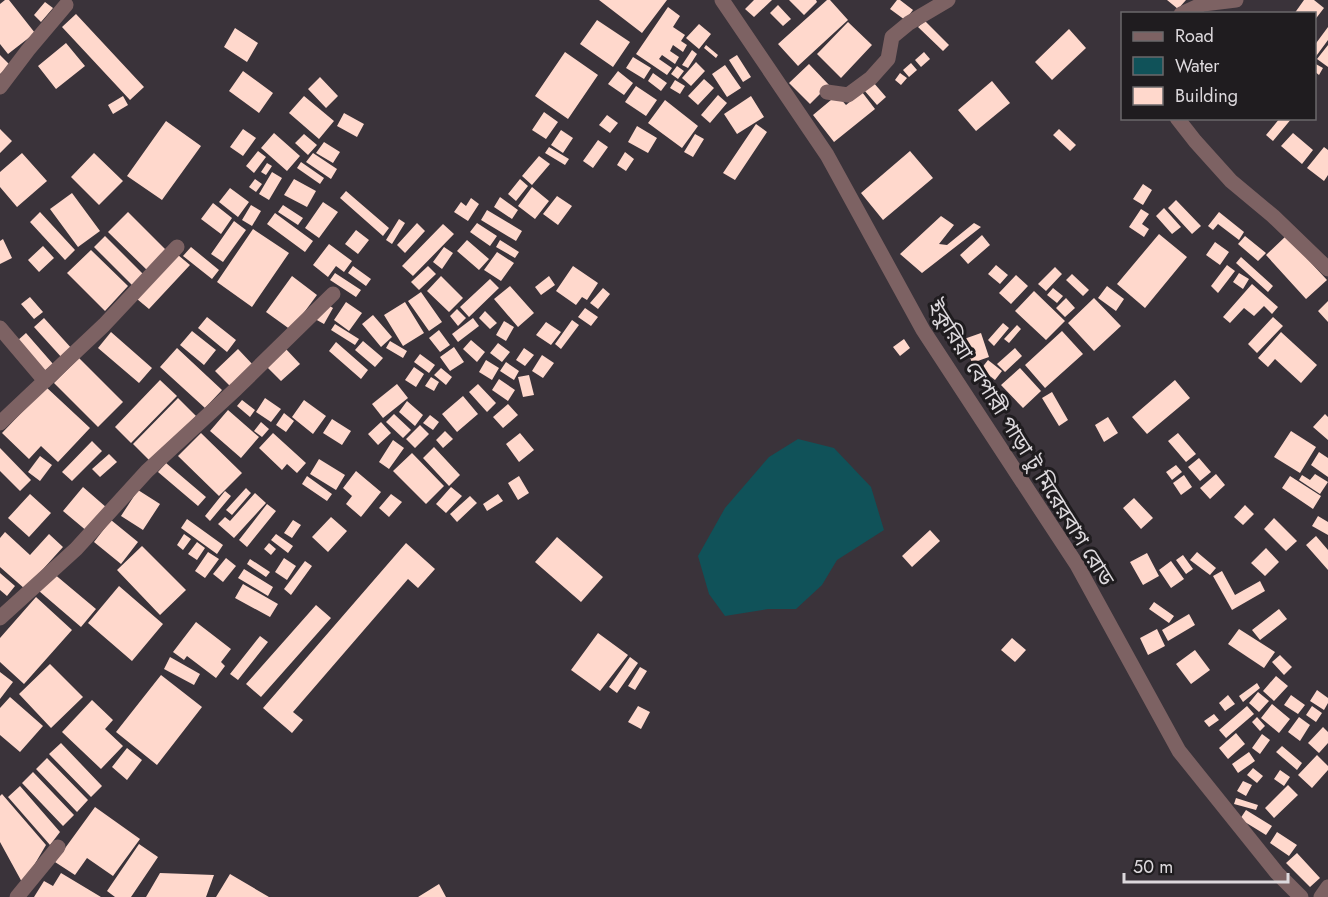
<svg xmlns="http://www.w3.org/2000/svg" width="1328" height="897" font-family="Jost,'Noto Sans Bengali',sans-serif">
  <rect width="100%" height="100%" fill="#3a333a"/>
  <path fill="#105259" d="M798 439 834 448 871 487 884 530 837 560 822 585 796 609H768L725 616 709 594 698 556 725 508 769 457Z"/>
  <path fill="#ffd8cc" d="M5 0H9L35 33 8 54 0 44V4Z
    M599 0H667L642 33Z
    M754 0H772L754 17 745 9Z
    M789 0H816L817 2 804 15Z
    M827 0H830L848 20 798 66 778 44Z
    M897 0H900L913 10 905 20 890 9Z
    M1167 0H1186L1178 9Z
    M1304 0H1314L1324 8 1314 21V14H1294Z
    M45 2 53 8 41 22 34 15Z
    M778 5 791 19 783 26 770 13Z
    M668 7 680 16 673 27 685 35 681 41 687 45 683 52 673 45 670 51 679 57 675 64 662 55 659 59 672 68 667 75 636 54Z
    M76 14 144 87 130 100 62 27Z
    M597 20 630 42 613 67 580 44Z
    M925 21 949 45 943 51 918 27Z
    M848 22 872 45 841 78 817 54Z
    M699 24 711 34 699 49 686 38Z
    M1328 27V40L1314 59V46Z
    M235 28 258 43 247 62 224 47Z
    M1069 29 1086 48 1052 80 1035 62Z
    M66 43 85 66 56 89 38 66Z
    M706 45 718 55 716 58 704 48Z
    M1328 45V67L1317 59Z
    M692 50 697 54 688 68 682 65Z
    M565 52 598 75 568 119 535 96Z
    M924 52 930 59 921 67 915 60Z
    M0 55 10 65 0 74Z
    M737 55 751 77 743 82 729 60Z
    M633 57 651 68 644 79 626 68Z
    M696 62 705 71 691 86 682 78Z
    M911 63 917 70 909 77 903 70Z
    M1314 63 1323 68 1319 75 1314 71Z
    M809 64 829 85 810 104 789 83Z
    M725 65 741 88 727 97 712 74Z
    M677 66 684 71 678 79 671 74Z
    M243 71 273 93 259 113 229 91Z
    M618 71 633 83 624 95 608 84Z
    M653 73 667 83 661 91 648 81Z
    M900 73 907 78 901 85 895 80Z
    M320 77 338 96 326 108 308 89Z
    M704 79 714 88 698 105 688 96Z
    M675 80 685 86 680 94 670 88Z
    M992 81 1010 103 976 131 958 110Z
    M873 82 886 97 877 105 864 90Z
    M636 86 657 100 646 116 625 102Z
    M862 92 875 109 834 142 813 115 837 95 846 105Z
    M718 95 727 103 710 123 701 115Z
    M123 96 128 105 113 114 108 105Z
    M304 96 334 121 319 139 289 113Z
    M751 96 764 117 737 134 724 114Z
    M665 100 698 126 682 148 648 123Z
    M544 112 558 122 546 139 532 130Z
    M344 113 364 124 357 137 337 126Z
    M607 115 618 123 610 133 599 125Z
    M1280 118H1292L1273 141 1266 135Z
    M166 121 201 146 162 200 127 176Z
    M756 124 767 132 735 180 723 173Z
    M637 126 657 138 648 153 628 142Z
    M0 129 12 141 0 153Z
    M243 129 256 138 243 156 230 147Z
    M1059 129 1076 145 1070 151 1053 135Z
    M561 130 573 138 563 153 551 145Z
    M274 133 300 156 287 171 261 148Z
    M1293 133 1313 150 1302 164 1281 146Z
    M304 134 317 145 308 155 295 143Z
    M695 134 704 139 693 157 684 152Z
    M598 140 608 147 593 168 583 161Z
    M324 142 340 152 333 163 316 153Z
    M549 147 569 159 565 165 545 153Z
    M1324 147 1328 150V175L1324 181 1307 168Z
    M258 151 266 157 254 173 246 166Z
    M910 151 933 178 883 220 861 193Z
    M625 152 634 159 626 171 617 165Z
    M22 153 47 181 17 207 0 187V172Z
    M94 153 123 181 99 205 71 177Z
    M313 153 337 169 331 179 306 162Z
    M539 156 550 164 532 185 522 176Z
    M301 162 324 178 320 184 297 168Z
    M267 163 272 166 266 175 261 172Z
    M272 172 282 178 269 200 259 194Z
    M255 179 262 184 256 192 249 187Z
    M294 179 316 191 307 207 284 195Z
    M520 179 528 186 516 201 508 194Z
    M1143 184 1152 190 1143 205 1133 199Z
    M532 187 549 201 535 219 518 206Z
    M230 188 249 202 238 217 219 202Z
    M346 191 389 228 383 236 340 198Z
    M72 193 100 231 78 247 50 209Z
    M557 196 572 206 558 225 543 214Z
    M500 197 518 210 512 219 494 207Z
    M471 198 479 204 468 221 454 212 461 202 466 206Z
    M1176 200 1201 226 1192 234 1168 208Z
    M323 202 338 212 319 238 305 228Z
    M213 203 232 218 221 234 201 219Z
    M251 205 261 211 252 226 242 220Z
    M283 205 303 218 298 225 278 212Z
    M1164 208 1181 227 1172 234 1156 216Z
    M1141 209 1149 214 1142 224 1149 229 1144 237 1129 227Z
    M487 210 522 231 516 241 481 220Z
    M40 212 75 250 65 260 30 222Z
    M128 212 168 252 149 272 108 232Z
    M1219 212 1244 232 1239 240 1218 224 1213 230 1208 226Z
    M275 213 313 241 305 252 267 224Z
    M941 216 954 225 939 244 947 245 974 223 981 227 922 273 900 254Z
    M399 219 405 223 392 244 386 240Z
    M234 221 246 230 223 262 211 254Z
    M417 223 425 231 405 253 397 245Z
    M477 223 497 236 490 246 470 232Z
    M443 224 454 234 413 276 402 266Z
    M253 229 289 253 252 307 217 282Z
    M356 230 369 240 358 254 345 244Z
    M1159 234 1187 257 1145 308 1117 284Z
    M982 235 990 245 968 264 960 255Z
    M105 236 144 275 133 286 94 247Z
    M1245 236 1266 253 1258 261 1238 244Z
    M1286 236 1327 280 1306 299 1266 255Z
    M3 239 12 258 0 264V241Z
    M467 240 489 259 479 270 457 251Z
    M500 240 519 252 515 258 496 247Z
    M1215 242 1229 252 1220 265 1206 255Z
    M329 244 352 261 344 272 336 266 328 277 313 265Z
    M43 246 54 258 39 272 28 260Z
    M191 247 219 270 212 279 183 256Z
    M444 247 453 253 442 269 433 262Z
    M91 250 128 286 105 311 67 273Z
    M497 252 514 263 501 281 484 270Z
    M178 255 190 265 149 309 137 299Z
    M1241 257 1273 286 1268 292 1236 263Z
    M996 265 1008 275 1000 284 988 274Z
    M1227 265 1235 271 1218 293 1211 286Z
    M353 266 371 279 366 286 348 273Z
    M428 266 436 274 419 290 411 282Z
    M573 266 598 283 587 300 582 297 576 305 556 291Z
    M1055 267 1062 274 1046 291 1038 284Z
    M335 273 361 290 356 297 330 280Z
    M1239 273 1249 279 1243 289 1233 282Z
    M1072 274 1089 290 1083 296 1066 280Z
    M1016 275 1028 286 1011 304 999 293Z
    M292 276 317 295 291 330 266 312Z
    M441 276 463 298 449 312 427 291Z
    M549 276 555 285 541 295 535 287Z
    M490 279 499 288 469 317 460 307Z
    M1252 284 1278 307 1272 314 1264 306 1254 316 1244 308 1230 323 1223 317Z
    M510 286 534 313 518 327 494 299Z
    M1107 286 1124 299 1116 311 1098 298Z
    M603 288 610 294 598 309 590 303Z
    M1053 288 1063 296 1057 303 1047 295Z
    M1034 291 1065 321 1046 340 1015 311Z
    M421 292 442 322 429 331 408 301Z
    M30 297 43 312 34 319 21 304Z
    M1066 298 1075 308 1065 317 1056 308Z
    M1094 298 1121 326 1094 351 1068 323Z
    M1328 301V322L1318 311Z
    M346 302 362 313 349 331 334 320Z
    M405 302 424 333 403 346 384 315Z
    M325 303 333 308 324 324 315 319Z
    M585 308 598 317 591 326 578 317Z
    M457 309 466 318 458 326 450 316Z
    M485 311 497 323 490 329 479 318Z
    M373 315 392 337 381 347 362 324Z
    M207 317 236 340 227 352 198 328Z
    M1273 317 1283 326 1257 353 1248 344Z
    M44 318 73 350 63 359 34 327Z
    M473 318 479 326 458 342 452 334Z
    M572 320 579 325 561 349 555 344Z
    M504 321 514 327 506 341 496 335Z
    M546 322 561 332 551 345 536 335Z
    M1003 323 1009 328 994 346 988 340Z
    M335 324 359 339 355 345 331 330Z
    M1017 325 1021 329 1009 343 1004 339Z
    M439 330 450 345 440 352 429 338Z
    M192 331 216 350 204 365 180 345Z
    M1062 331 1083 354 1045 388 1025 365Z
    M111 332 152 368 139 383 98 348Z
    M1281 332 1317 365 1301 383 1275 359 1268 367 1258 358Z
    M26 333 53 364 43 372 17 341Z
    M981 333 989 357 972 363 964 339Z
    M904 339 910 348 900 356 893 347Z
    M471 340 485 352 477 362 463 349Z
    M363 341 383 358 375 367 355 350Z
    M390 341 407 351 403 358 386 348Z
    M336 342 368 370 361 379 329 351Z
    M498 343 510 352 502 362 490 353Z
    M454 347 464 362 450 371 440 357Z
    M177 348 222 390 205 408 160 367Z
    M285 348 300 364 281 381 266 366Z
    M524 348 534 355 525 366 516 360Z
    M1015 348 1022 356 1005 372 997 364Z
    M238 349 254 366 232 388 215 371Z
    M420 354 435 365 429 373 414 362Z
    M542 355 554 363 543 378 532 371Z
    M79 358 123 402 98 427 54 383Z
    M486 360 499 368 492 380 479 372Z
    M988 360 1002 371 995 380 981 369Z
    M506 362 519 371 514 380 500 371Z
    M414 367 424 374 416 387 405 380Z
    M441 368 452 377 446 385 434 375Z
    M1020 368 1041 391 1023 408 1001 385Z
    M529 375 534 395 523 397 518 377Z
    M431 377 439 382 434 391 425 386Z
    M499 379 515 390 508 401 492 390Z
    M160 380 177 396 131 443 115 427Z
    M1175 380 1190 398 1147 434 1132 417Z
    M397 384 408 398 383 418 372 404Z
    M478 384 496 403 487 412 469 392Z
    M46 387 90 428 58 462 41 446 29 459 2 433Z
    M1052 392 1068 420 1059 426 1042 398Z
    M463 396 478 414 457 432 442 414Z
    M178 398 196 416 151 462 133 444Z
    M265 398 281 409 271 422 256 412Z
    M242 400 255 410 250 417 237 406Z
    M304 400 326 416 313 434 292 417Z
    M407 401 423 415 415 426 399 412Z
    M508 404 518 415 503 428 493 417Z
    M228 410 259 437 241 458 210 431Z
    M284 413 294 421 286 432 276 425Z
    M394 414 411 430 403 438 386 422Z
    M1325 414 1328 417V440L1313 427Z
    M430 415 439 422 433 430 423 423Z
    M1108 417 1118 433 1104 442 1095 425Z
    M332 419 351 431 342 445 323 433Z
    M261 422 269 429 262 437 254 431Z
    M381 422 391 433 378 445 368 434Z
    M420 425 429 434 415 448 406 439Z
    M445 431 453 439 443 448 436 440Z
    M1291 431 1316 447 1300 473 1274 457Z
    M201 433 242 473 219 496 178 456Z
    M273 433 306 463 297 473 287 464 282 470 259 448Z
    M520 433 534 450 519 462 506 444Z
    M1178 433 1196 454 1186 462 1168 441Z
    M393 440 404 448 389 469 379 462Z
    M92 441 102 451 72 481 62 472Z
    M434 447 460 475 449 486 423 458Z
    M0 448 31 480 20 491 0 471Z
    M1319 452 1328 458V477L1311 465Z
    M412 453 444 486 426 504 393 471Z
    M109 454 117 462 100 477 92 469Z
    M40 456 52 465 40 481 28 472Z
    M1199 458 1211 472 1200 481 1188 467Z
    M319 459 345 475 336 490 310 474Z
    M166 463 206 497 198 506 158 472Z
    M1176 465 1182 472 1172 480 1166 472Z
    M356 471 381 492 361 517 346 504 352 496 343 488Z
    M1216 474 1225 485 1210 499 1200 488Z
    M1315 474 1328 482 1320 494 1299 480 1302 475 1310 480Z
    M1184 475 1192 487 1181 495 1173 483Z
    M307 476 332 494 327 501 302 484Z
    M519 476 529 493 518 500 508 483Z
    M1290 476 1321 496 1313 509 1282 488Z
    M83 487 107 508 88 532 63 511Z
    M451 487 462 496 446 513 436 504Z
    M246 488 251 493 232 515 226 510Z
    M138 490 160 504 143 530 121 516Z
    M225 491 231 496 210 521 205 516Z
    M255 493 266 503 234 538 218 524 225 517 230 521Z
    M30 494 51 513 29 537 8 518Z
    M391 494 402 502 389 517 379 508Z
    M498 494 503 501 487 511 483 504Z
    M470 496 477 503 457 522 450 514Z
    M1134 498 1153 518 1141 529 1123 508Z
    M267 504 276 511 247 547 239 540Z
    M1245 505 1254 514 1243 525 1234 517Z
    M1318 516 1328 522V535L1312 526Z
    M331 517 347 531 328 552 312 537Z
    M1274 518 1297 541 1286 551 1264 529Z
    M187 519 223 545 217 554 181 528Z
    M111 520 138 542 121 564 94 542Z
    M293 520 301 525 292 538 284 533Z
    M930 530 940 541 912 567 902 556Z
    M5 532 30 555 49 534 63 547 25 589 0 567V538Z
    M184 534 191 539 183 550 177 545Z
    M276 534 293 546 288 553 271 540Z
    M1316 536 1328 550V570L1306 545Z
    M557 537 603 577 581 602 535 562Z
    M197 542 205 548 197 560 188 554Z
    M269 543 276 549 271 555 264 549Z
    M406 543 435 569 418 588 408 579 293 712 303 720 292 733 263 708Z
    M142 546 186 590 160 615 117 570Z
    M1266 548 1279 562 1265 576 1251 563Z
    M208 552 219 559 205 578 195 571Z
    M1197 552 1216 568 1210 575 1190 560Z
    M1147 553 1159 576 1143 585 1130 562Z
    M1183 555 1193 569 1186 574 1176 560Z
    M226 558 236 566 223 582 213 574Z
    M284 558 296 566 287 580 275 572Z
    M250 559 270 572 266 577 247 564Z
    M305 561 312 566 291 595 284 589Z
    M1171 561 1184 579 1171 588 1159 570Z
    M244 569 273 587 268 596 238 578Z
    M1222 571 1235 595 1260 581 1265 591 1232 610 1213 576Z
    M0 573 15 586 7 596 0 590Z
    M53 573 96 609 81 627 39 591Z
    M243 584 278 604 270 617 235 598Z
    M119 586 163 624 132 661 88 623Z
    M36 597 72 630 24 684 0 662V638Z
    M1154 602 1174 616 1169 623 1149 609Z
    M316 605 331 618 261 697 246 684Z
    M1279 609 1287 619 1260 640 1252 630Z
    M1189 614 1195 625 1168 641 1162 630Z
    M196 622 231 649 221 662 225 666 216 678 187 656 184 660 173 652Z
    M1157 629 1165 646 1148 655 1140 638Z
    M1239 629 1275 652 1264 668 1228 644Z
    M598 633 628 655 600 691 571 670Z
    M260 636 268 642 238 680 230 674Z
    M1012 638 1026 650 1015 662 1001 650Z
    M1195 650 1210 670 1191 684 1176 664Z
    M1280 655 1292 667 1284 675 1272 662Z
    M170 657 200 674 194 685 164 669Z
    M630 657 638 663 617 693 609 687Z
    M50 664 83 697 51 728 19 694Z
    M640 667 647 671 635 690 628 686Z
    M0 672 13 682 0 699Z
    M161 675 202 707 157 765 116 732Z
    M1276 676 1288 686 1274 701 1263 691Z
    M1257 683 1260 688 1243 702 1239 696Z
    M1317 690 1328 698V703L1324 710 1310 701Z
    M1258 692 1269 701 1259 712 1249 703Z
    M1228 695 1235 704 1225 711 1219 703Z
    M1291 695 1305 705 1298 714 1284 705Z
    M10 697 43 726 20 752 0 735V708Z
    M92 700 113 720 105 729 123 746 101 769 62 732Z
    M1272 704 1290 719 1279 733 1261 718Z
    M638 706 650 712 641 729 628 722Z
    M1247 706 1254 714 1226 738 1219 730Z
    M1312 706 1322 713 1316 722 1306 715Z
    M1214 714 1219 720 1209 727 1204 721Z
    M1257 717 1265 726 1260 731 1252 722Z
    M1299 717 1310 725 1300 741 1288 732Z
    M1323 727 1328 732V743L1319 753 1308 743Z
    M1236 733 1245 744 1228 759 1219 748Z
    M1262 734 1270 740 1260 754 1252 748Z
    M61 743 102 786 91 797 49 754Z
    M1282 746 1302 763 1297 770 1276 752Z
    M127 748 142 760 127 780 112 767Z
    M1249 752 1255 761 1238 773 1232 764Z
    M1317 755 1328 766V770L1312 788 1298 775Z
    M47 758 88 800 77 812 36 769Z
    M1253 768 1263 776 1257 783 1247 775Z
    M1280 770 1290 777 1284 786 1274 779Z
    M33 772 74 815 63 826 22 783Z
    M1243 781 1252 785 1246 796 1237 791Z
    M1288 785 1298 795 1274 818 1265 808Z
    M20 786 60 832 50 845 8 797Z
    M2 794 46 845 23 884 0 842V796Z
    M1236 798 1258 805 1256 810 1234 804Z
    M95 807 140 839 113 876 87 858 75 875 55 862Z
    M1246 810 1272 826 1266 835 1240 819Z
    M1277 832 1297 845 1289 856 1270 843Z
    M139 844 158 857 131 897H115L107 891Z
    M1297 853 1320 878 1310 887 1286 863Z
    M61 873 101 897H34L44 881 53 886Z
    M160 873 214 875 206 897H146Z
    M230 874 269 897H216Z
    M439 884 446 897H418Z"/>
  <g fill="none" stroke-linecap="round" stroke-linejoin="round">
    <path stroke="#7d6263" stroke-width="15" d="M722 0 827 155 923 330 1077 565 1179 751 1277 873 1301 897
      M1181 14 1203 4 1236 0
      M0 87 28 50 66 5
      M827 92 848 95 871 78 888 59 892 37 909 23 948 0
      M1177 118 1195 141 1231 181 1273 216 1328 269
      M0 328 45 381
      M0 423 104 325 177 247
      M0 618 76 549 147 471 236 389 333 294
      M17 897 58 847
      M1321 897 1328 887"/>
  </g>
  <g text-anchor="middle" stroke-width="6" stroke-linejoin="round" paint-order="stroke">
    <g font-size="21" fill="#ddd9dd" stroke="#1f1c1f">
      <text transform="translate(1021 443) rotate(58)" y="7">ইকুরিয়া বেপারী পাড়া টু মিরেরবাগ রোড</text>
    </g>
  </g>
  <rect x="1121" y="12" width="195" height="108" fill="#1f1c1f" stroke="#6b686b" stroke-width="1.5"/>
  <rect x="1133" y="32" width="30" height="9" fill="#7d6263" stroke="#6b686b" stroke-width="1.5"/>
  <text x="1175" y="42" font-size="18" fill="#ddd9dd">Road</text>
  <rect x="1133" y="57" width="30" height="18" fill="#105259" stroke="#6b686b" stroke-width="1.5"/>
  <text x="1175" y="72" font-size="18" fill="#ddd9dd">Water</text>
  <rect x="1133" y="87" width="30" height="18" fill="#ffd8cc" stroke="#6b686b" stroke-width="1.5"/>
  <text x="1175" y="102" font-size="18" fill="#ddd9dd">Building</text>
  <path d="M1124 873v9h164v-9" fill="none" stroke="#ddd9dd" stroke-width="3"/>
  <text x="1133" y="873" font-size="18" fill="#ddd9dd" stroke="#1f1c1f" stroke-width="4.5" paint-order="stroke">50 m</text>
</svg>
